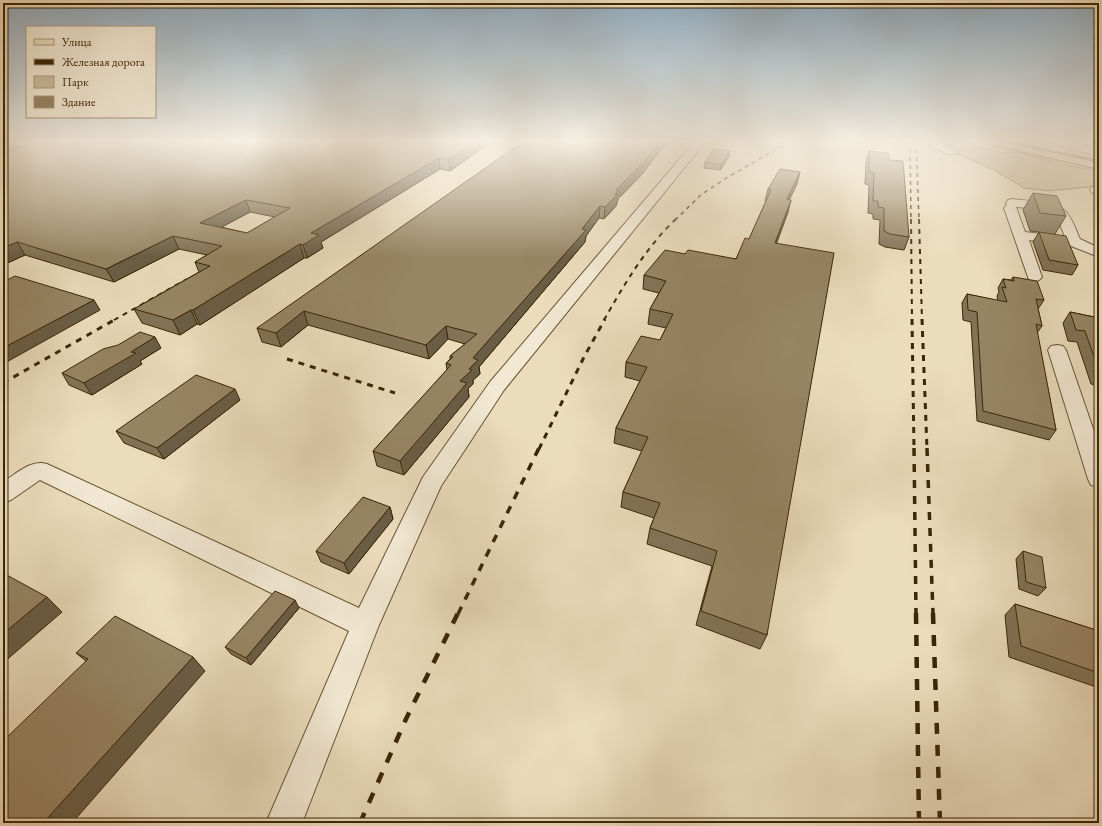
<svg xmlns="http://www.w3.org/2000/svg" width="1102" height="826" font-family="'EB Garamond',serif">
  <rect width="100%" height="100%" fill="#ebdcbc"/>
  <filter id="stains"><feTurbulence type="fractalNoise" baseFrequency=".005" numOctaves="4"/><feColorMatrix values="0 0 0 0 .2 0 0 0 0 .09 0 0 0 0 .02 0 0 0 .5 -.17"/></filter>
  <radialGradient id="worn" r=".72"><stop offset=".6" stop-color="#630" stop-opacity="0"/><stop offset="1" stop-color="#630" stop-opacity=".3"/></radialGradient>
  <path fill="#cdbd9d" stroke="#847251" d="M948 141H959L1003 153 1017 152 1071 166 1099 171V186L1048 191 1024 188 994 170 939 145Z"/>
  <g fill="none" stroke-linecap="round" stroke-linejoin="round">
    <g stroke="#675433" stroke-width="2">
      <path id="minor" d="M695 141H706L504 390 441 486 379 625 302 823H266L349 631 40 480 11 500 3 503V482C16 474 31 459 47 464L359 608 423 477 490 382Z
        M929 141H939L957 152 956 154H948L930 146Z
        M1052 141H1068L1099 151V157L1053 143Z
        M1099 186V194L1092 193 1090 190 1092 187Z
        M1012 199C1026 201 1054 201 1065 211 1072 217 1076 231 1080 239L1099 248V257L1071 246 1029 240 1042 277 1039 280 1034 282 1029 280 1004 208 1007 205 1006 203 1008 200ZM1016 207C1025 208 1049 208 1056 216 1060 222 1062 230 1065 237L1025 232Z
        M1057 345 1063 346 1066 350 1099 446V487L1091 485 1088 479 1048 350 1051 346Z"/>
    </g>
    <g stroke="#3b2605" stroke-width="2">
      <path id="major" d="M985 141H1006L1099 161V169L990 144Z"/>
    </g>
    <use href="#minor" fill="#f2e8d3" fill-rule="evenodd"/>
    <use href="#major" fill="#ebdcbc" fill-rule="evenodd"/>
    <path stroke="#3b2605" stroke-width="1" d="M1000 141 1099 162"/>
    <path stroke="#3b2605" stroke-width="1.5" stroke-dasharray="4 4" stroke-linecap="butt" d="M910 141 911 220
      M916 141 919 220
      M675 220 702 194 728 177 791 141"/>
    <path stroke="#3b2605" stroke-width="2" stroke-dasharray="5 5" stroke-linecap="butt" d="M911 219 912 320
      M919 219 922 320
      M114 320 187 279
      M604 320C624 285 646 247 676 219"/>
    <path stroke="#3b2605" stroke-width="3" stroke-dasharray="6 6" stroke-linecap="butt" d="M912 319 914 449
      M922 319 927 449
      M287 359 395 393
      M3 383 116 319
      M539 449 584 357 605 319"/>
    <path stroke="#3b2605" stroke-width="3.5" stroke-dasharray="8 8" stroke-linecap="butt" d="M914 448 916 614
      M927 448 933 614
      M458 614 539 448"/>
    <path stroke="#3b2605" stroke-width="4.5" stroke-dasharray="11 11" stroke-linecap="butt" d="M916 613 919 823
      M933 613 940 823
      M360 823 406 719 458 613"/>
  </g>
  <path fill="#827256" stroke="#3b2605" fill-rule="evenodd" d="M3 141H492L450 171 440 169 321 242 323 248 307 258H304L200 325 197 324 180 335 142 323 134 309 199 272 195 262 207 255 179 249 114 282 25 255 3 265ZM250 212 275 217 247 233 221 227Z
    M730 151 729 157 720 170 704 168 705 162Z
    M869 151 889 160 909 237 904 250 885 247 879 244 880 220 873 219V214L868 213 869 185 865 184 866 162Z
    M644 172 618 199 616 206 604 219 599 218 586 236 585 242 479 367 480 374 473 380V384L468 389 469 397 404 475 377 466 373 451 447 370 446 363 450 359V356L465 344 448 339 429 359 308 325 281 347 262 342 257 328Z
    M800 172 797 184 789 199 788 212 776 243 767 635 760 649 696 625 712 566 647 544 650 528 654 518 621 507 623 492 642 451 614 443 616 428 640 381 625 377 626 362 660 340 666 328 648 324 650 309 659 293 643 289 644 275 685 254 736 259 749 239 766 201H765L768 189Z
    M1033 193 1066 216 1055 234 1078 265 1072 275 1043 270 1033 242 1039 232 1030 231 1023 210Z
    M1013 277 1044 300 1038 309 1042 326 1037 333 1056 430 1049 440 977 421 971 322 963 320 962 303 967 294 998 301 997 296 999 292 998 288 1003 279 1011 280Z
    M1070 312 1099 318V386L1091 384 1077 342 1068 341 1063 323Z
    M161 348 140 361 142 364 92 395 69 385 62 373Z
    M240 400 164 459 124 443 116 431Z
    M390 507 393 519 349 574 321 562 316 551Z
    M1023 551 1046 588 1038 596 1019 589 1016 559Z
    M1015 604 1099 631V688L1009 657 1005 615Z
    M299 608 251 665 231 654 225 647Z
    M76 653 205 671 86 661Z
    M1099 726V736L1097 727Z"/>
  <path fill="#6a5d46" stroke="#3b2605" d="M10 141H51L3 156V143Z
    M476 141H492L450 171 449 159Z
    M661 141H668L644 172 618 199 616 206 604 219 605 207 616 190Z
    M730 151 729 157 720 170 721 165Z
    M439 158 440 169 321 242 323 248 307 258 303 245 311 233Z
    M800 172 797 184 784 211 787 199Z
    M246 200 250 212 205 236 200 223Z
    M791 200 788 212 772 256 775 243Z
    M600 206 599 218 586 236 585 242 479 367 480 374 473 380V384L468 389 469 397 404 475 400 461 460 381 473 358 582 229Z
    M173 236 179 249 114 282 106 269Z
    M17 242 25 255 3 265V248Z
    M300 244 304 258 200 325 193 310Z
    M94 300 100 310 3 364V348Z
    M191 310 197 324 180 335 173 320Z
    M304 311 308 325 281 347 276 333Z
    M446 326 448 339 429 359 426 345Z
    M155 337 161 348 140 361 142 364 92 395 84 383 131 352Z
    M235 389 240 400 164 459 157 448Z
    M390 507 393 519 349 574 344 563Z
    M47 597 62 612 3 663V634Z
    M295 600 299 608 251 665 246 658Z
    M193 657 205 671 72 823H43Z"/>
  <path fill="#978564" stroke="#3b2605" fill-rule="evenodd" d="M3 141H10L3 143Z
    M42 141H476L449 159 439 158 311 233 319 235 303 245 300 244 193 310H191L173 320 134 309 210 266 195 262 222 246 173 236 106 269 17 242 3 248V153ZM246 200 290 208 247 233 200 223Z
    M524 141H661L645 161 616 190 618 191 615 194 617 195 605 207 600 206 582 229 586 230 473 358 478 360 469 369 472 370 460 381 467 383 400 461 373 451 451 365 446 363 453 357 450 356 477 334 446 326 426 345 304 311 276 333 257 328Z
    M714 149 730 151 721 165 705 162Z
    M869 151 888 153 889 160 903 161 909 237 890 234 884 231V208L878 207V201H873L874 173 869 172Z
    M780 169 800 172 787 199 791 200 775 243 834 253 767 635 701 611 717 551 650 528 660 503 623 492 648 437 616 428 647 367 626 362 641 336 660 340 673 314 650 309 666 281 644 275 665 250 685 254 688 250 736 259 745 238 749 239 771 190 768 189Z
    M1033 193 1057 196 1066 216 1040 213Z
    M1039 232 1066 236 1078 265 1049 260Z
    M15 276 94 300 3 348V282Z
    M1013 277 1037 281 1044 300 1036 299 1042 326 1036 324 1056 430 983 411 977 312 968 310 967 294 1007 302 1002 287 1006 288 1003 279 1014 281Z
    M1070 312 1099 318V371L1085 331 1076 330Z
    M140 332 155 337 131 352 136 353 84 383 62 373 103 349 118 345Z
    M196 375 235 389 157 448 116 431Z
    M363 497 390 507 344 563 316 551Z
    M1023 551 1042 557 1046 588 1026 582Z
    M3 573 47 597 3 634Z
    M275 591 295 600 246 658 225 647Z
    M1015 604 1099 631V673L1021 646Z
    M115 616 193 657 43 823H3V741L88 659 76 653Z"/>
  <linearGradient id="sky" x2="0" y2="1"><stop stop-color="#91abbe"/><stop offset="0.55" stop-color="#f6efe1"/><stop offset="1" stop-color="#f6efe1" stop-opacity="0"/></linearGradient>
  <rect width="1102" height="257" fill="url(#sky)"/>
  <rect width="1102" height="826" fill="none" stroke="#ebdcbc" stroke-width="16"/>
  <rect x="4" y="4" width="1094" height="818" fill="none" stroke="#3b2605" stroke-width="2"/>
  <rect x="8" y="8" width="1086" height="810" fill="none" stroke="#3b2605"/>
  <rect x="26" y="26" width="130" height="92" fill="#f2e8d3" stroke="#a99a81"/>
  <rect x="34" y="39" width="20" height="6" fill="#ebdcbc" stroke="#a99a81"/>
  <text x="62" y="46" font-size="12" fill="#3b2605">Улица</text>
  <rect x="34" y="59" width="20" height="6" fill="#3b2605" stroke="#a99a81"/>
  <text x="62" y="66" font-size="12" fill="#3b2605">Железная дорога</text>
  <rect x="34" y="76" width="20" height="12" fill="#cdbd9d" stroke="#a99a81"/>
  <text x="62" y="86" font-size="12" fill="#3b2605">Парк</text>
  <rect x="34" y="96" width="20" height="12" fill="#978564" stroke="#a99a81"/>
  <text x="62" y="106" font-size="12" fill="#3b2605">Здание</text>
  <rect width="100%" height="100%" filter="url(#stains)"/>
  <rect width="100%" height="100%" fill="url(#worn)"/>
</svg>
